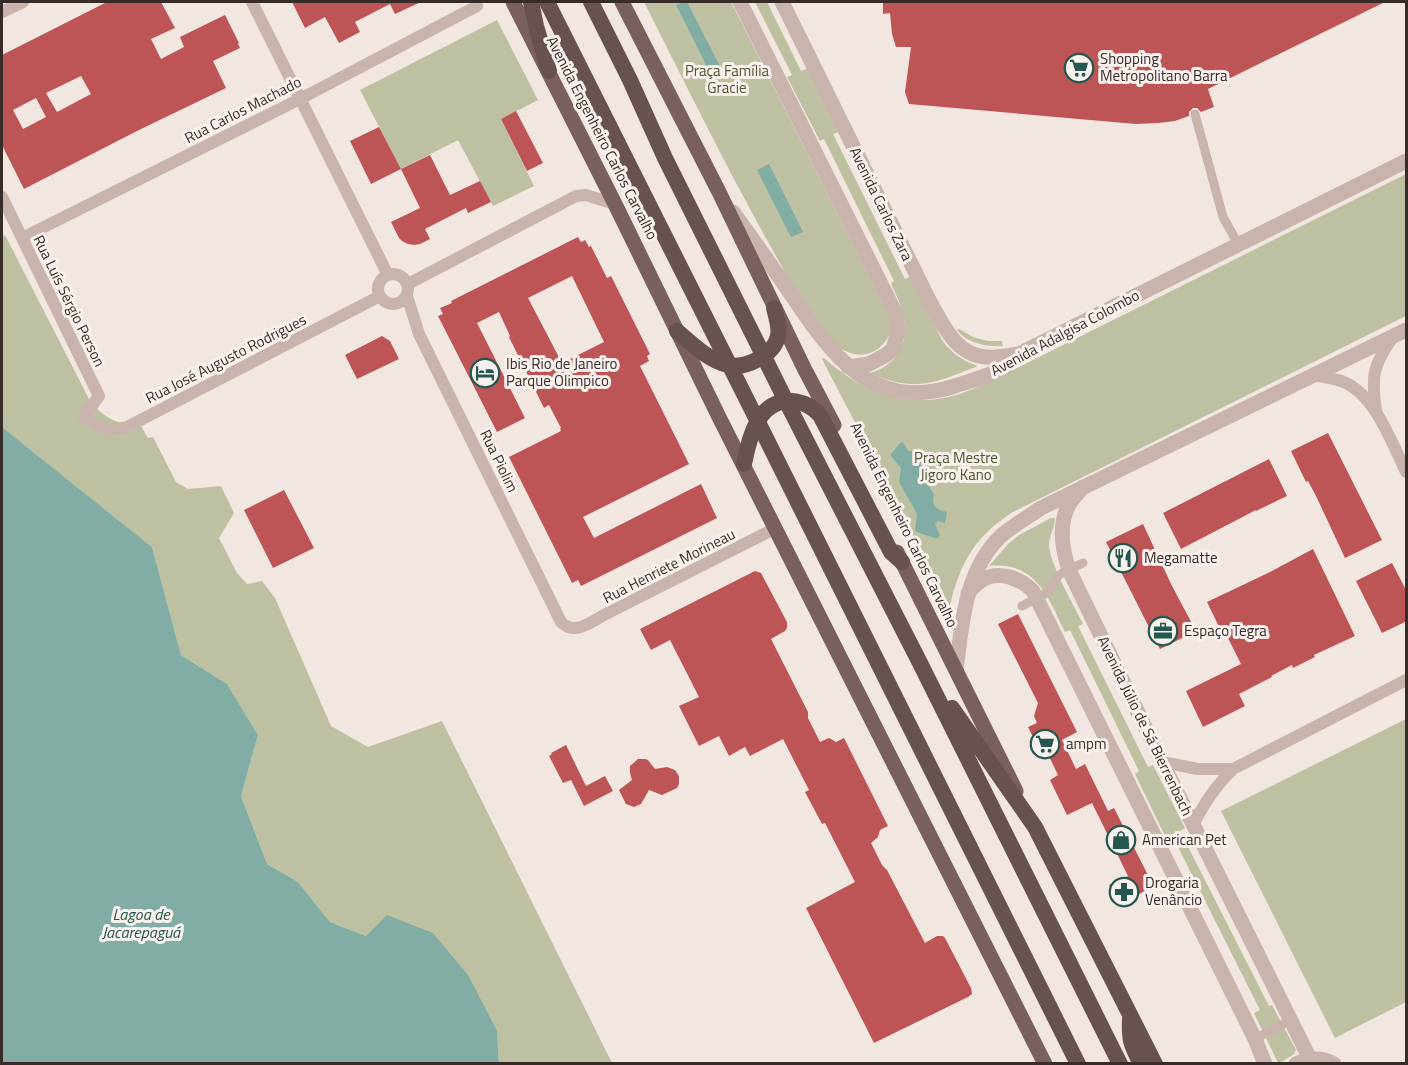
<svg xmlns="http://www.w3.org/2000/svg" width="1408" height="1065" font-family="'Titillium Web',sans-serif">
  <rect width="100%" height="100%" fill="#f2e6e1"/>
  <path fill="#bec0a2" d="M644 2H731L889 316C891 325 892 334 885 342 868 362 847 356 830 340 826 336 822 330 819 326 802 304 789 280 776 256 729 173 687 87 644 2Z
    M755 2H767L801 71 807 69 838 132 833 134 905 279 911 276 942 340C951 353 963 361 978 366 934 383 917 393 869 373 894 368 909 344 904 319 902 306 896 295 891 283L894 281 824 139 820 141 787 77 792 75Z
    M497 20 538 100 501 119 534 186 493 206 458 140 401 169 360 90Z
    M1406 174V316L1013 512C972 538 958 567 948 614L863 438 822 359 824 358C832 365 841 372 850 378 885 402 931 407 970 390 985 384 999 377 1013 370Z
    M5 235 89 399C104 419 117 424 141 426L148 438 153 437 176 482 188 489 221 486 234 513 219 538 237 573 247 584 262 581 275 598 331 726 368 747 442 721 612 1063H499L497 1031 366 936 330 922 298 882 267 864 241 796 258 735 227 684 181 655 152 547 2 427V237Z
    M959 329 973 337 988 341H1002L1003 346C988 347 967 344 957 330Z
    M1051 518H1055C1055 527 1049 536 1049 545 1050 565 1074 605 1083 624L1078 626 1148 767 1153 765 1185 828 1180 831 1269 1006 1272 1005 1296 1050 1294 1054C1289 1057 1284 1061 1278 1063L1254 1013 1260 1010 1172 835 1166 838 1135 774 1139 771 1070 630 1065 632C1048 597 1036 561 989 566L1008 544 1019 535Z
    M1406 719V1002L1335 1038 1221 811Z"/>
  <path fill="#82ada4" d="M683 2H687L720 66 709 71 676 5Z
    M769 164 803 232 791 237 757 170Z
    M2 427 152 547 181 655 227 684 258 735 241 796 267 864 298 882 330 922 366 936 387 915 433 933 468 975 497 1031 499 1063H2Z
    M901 442 904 443 908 451 928 452 931 457 925 480 934 494C931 505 936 510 947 512L945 523 938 521 935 524 940 535 938 538H935L916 532 915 530 917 514 899 482 901 468 891 456V454Z"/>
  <path fill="#bd5455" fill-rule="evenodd" d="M107 2H161L175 28 151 39 161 59 184 47 180 37 225 15 239 43 238 44 240 48 213 61 226 88 139 130 24 189 2 145V55ZM81 76 91 94 57 112 46 93ZM36 98 46 117 23 129 13 110Z
    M292 2H421L395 14 390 4 355 22 360 32 339 43 325 17 305 28Z
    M883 2H1385L1208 89 1214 107 1201 112 1197 108H1193L1189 112V116L1175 121 1158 123 1136 124 909 104 905 92 911 47H896L892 34 890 13 883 14Z
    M516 111 543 163 527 171 501 119Z
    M379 127 401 169 371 184 350 141Z
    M430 155 450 195 480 181 491 202 468 213 466 208 425 229 430 239 420 244 414 245 408 244 402 241 399 238 391 222 420 208 401 169Z
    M578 237 581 242 585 240 589 247 591 246 607 278 611 276 650 354 647 356 649 361 640 366 689 464 583 517 594 538 701 484 717 518 581 586 578 580 572 583 509 457 561 431 560 429 561 428 549 405 544 408 509 337 510 336 499 312 477 323 525 418 497 432 438 316 443 314 440 308 452 303 451 301ZM572 276 604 342 562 363 528 298Z
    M382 336 390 341 399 359 357 379 345 355Z
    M1328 433 1382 540 1345 558 1316 496 1308 481 1306 482 1291 451Z
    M1269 459 1287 496 1256 511V510L1181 549 1163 513Z
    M284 490 314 548 273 568 244 510Z
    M1143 524 1172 586 1196 631 1160 649 1106 542Z
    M1313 549 1355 636 1314 655 1315 657 1293 668 1292 665 1271 676 1272 677 1239 694 1245 706 1203 727 1186 691 1241 664 1228 638 1225 639 1207 602 1268 573Z
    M1392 563 1407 592V621L1382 633 1356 581Z
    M755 571 761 573 787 622V628L785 631 771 639 808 712V718L820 742 829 738 836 742 844 738 888 826 880 830 878 837 871 843 882 865 887 870 925 943 937 936H943L945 938 971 988 972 994 968 997 874 1043 806 908 855 882 825 823 822 824 805 792 809 790 783 739 750 756 745 747 729 756 719 736 699 746 679 706 699 697 670 640 651 650 640 629Z
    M1018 614 1077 732 1062 740 1076 769 1085 764 1108 811 1114 808 1154 887 1118 904 1109 885 1128 876 1092 803 1067 815 1050 780 1058 775 1045 748 1040 751 1028 727 1037 723 1034 716 1038 703 998 624Z
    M566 745 586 786 605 776 613 791 584 806 571 780 563 783 549 756 552 754 551 753Z
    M638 759H645L648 760 655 769 667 767 675 770 679 776V784L677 788 662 795 649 790 641 804 634 807 626 804 619 790 632 780 630 773V766Z"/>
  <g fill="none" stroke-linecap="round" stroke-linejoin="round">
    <path stroke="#c9b3ad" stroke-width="9" d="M1195 114 1223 217 1238 244
      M1022 606 1050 591C1057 571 1065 572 1083 563
      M1255 1039 1290 1020"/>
    <path stroke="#c9b3ad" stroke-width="12" d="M252 2 388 275
      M2 12 23 2
      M2 197 99 396 84 417C100 429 107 432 127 427L380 296
      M22 238 300 99 477 6
      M378 289a15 15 0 1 1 30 0a15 15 0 1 1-30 0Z
      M408 284 576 196 586 195 615 204
      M407 296 419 334 561 622C574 636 591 622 604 615L776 528
      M1313 375C1322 377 1332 378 1341 381 1374 392 1392 443 1406 472
      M1376 410C1371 376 1373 365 1393 337
      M1162 762 1198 769H1233
      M1193 825C1205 802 1215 787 1233 769L1406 680"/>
    <path stroke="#c9b3ad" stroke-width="15" d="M740 2 896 314 898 331 893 349 886 355 869 364 848 367
      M782 2 929 300C943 324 955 355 986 357 997 358 1009 355 1019 354
      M733 212C751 237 769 262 786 287 828 349 868 414 955 386 970 381 993 375 1006 366 1011 363 1015 358 1019 354L1406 161
      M1083 487C1079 492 1074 497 1070 503 1058 523 1062 549 1069 570L1162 762 1310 1059
      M968 593C972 589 977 583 982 580 999 570 1020 578 1033 591L1255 1039 1265 1064
      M956 670C962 624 965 569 1002 535 1014 525 1028 517 1041 508L1406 330
      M1296 1064C1308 1058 1321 1057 1334 1064"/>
    <path stroke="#79605e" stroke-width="15" d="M513 2 615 204 719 417 1045 1064
      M622 2 719 192 804 368 834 425
      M897 552 1016 791"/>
    <path stroke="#685250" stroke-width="16" d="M531 2 536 26 549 71
      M547 2 748 402 1078 1064
      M591 2 630 80 665 158 786 401 920 663 1120 1064
      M677 331C692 344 708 360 728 365 746 369 774 355 778 336 780 327 776 317 774 308
      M744 464C749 438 758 400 791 401 804 402 811 406 820 415L891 552 902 562
      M952 708 1035 827 1155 1064
      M1130 1019C1129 1040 1131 1045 1141 1064"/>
  </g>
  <defs>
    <g id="supermarket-ring" transform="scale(1.5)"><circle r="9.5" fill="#f9f1ed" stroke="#24574d" stroke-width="1.5"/><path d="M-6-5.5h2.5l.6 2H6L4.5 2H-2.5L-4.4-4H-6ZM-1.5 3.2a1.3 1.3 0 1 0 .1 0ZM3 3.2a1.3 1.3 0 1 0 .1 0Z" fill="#24574d"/></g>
    <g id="hotel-ring" transform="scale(1.5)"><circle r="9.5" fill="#f9f1ed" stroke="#24574d" stroke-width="1.5"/><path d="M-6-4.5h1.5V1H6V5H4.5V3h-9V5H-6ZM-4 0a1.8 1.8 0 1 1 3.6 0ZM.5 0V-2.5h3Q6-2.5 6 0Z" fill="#24574d"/></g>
    <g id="restaurant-ring" transform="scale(1.5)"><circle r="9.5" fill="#f9f1ed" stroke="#24574d" stroke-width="1.5"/><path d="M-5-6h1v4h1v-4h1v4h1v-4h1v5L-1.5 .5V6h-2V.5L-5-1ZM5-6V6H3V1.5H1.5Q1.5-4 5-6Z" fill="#24574d"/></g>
    <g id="office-ring" transform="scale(1.5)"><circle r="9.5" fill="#f9f1ed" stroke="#24574d" stroke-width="1.5"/><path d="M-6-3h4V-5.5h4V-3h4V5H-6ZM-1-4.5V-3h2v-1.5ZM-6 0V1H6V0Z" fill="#24574d"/></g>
    <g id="shop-ring" transform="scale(1.5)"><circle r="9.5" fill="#f9f1ed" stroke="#24574d" stroke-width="1.5"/><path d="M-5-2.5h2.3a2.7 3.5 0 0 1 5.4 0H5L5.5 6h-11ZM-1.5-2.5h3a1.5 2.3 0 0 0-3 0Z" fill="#24574d"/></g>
    <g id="pharmacy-ring" transform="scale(1.5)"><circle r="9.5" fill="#f9f1ed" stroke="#24574d" stroke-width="1.5"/><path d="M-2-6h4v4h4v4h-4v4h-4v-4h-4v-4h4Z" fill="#24574d"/></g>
  </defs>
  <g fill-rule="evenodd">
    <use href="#supermarket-ring" x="1079" y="68"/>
    <use href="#hotel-ring" x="485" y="373"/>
    <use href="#restaurant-ring" x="1123" y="558"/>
    <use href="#office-ring" x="1163" y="631"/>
    <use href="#supermarket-ring" x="1045" y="744"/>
    <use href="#shop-ring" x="1121" y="840"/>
    <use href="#pharmacy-ring" x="1124" y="892"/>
  </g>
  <g text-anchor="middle" stroke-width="6" stroke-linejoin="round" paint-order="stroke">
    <g font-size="15" fill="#382c2b" stroke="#f9f1ed" text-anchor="start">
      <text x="1100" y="64">Shopping<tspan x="1100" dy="17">Metropolitano Barra</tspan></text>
      <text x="506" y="369">Ibis Rio de Janeiro<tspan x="506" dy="17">Parque Olimpico</tspan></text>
      <text x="1144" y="563">Megamatte</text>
      <text x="1184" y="636">Espaço Tegra</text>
      <text x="1066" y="749">ampm</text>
      <text x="1142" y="845">American Pet</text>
      <text x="1145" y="888">Drogaria<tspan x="1145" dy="17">Venâncio</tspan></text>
    </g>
    <g font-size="15" fill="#515531" stroke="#f9f1ed">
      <text x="727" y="76">Praça Família<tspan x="727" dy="17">Gracie</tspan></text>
      <text x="956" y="463">Praça Mestre<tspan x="956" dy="17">Jigoro Kano</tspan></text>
    </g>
    <g font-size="15" fill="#382c2b" stroke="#f9f1ed">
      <text transform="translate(243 110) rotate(-27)" y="5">Rua Carlos Machado</text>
      <text transform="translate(602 138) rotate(63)" y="5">Avenida Engenheiro Carlos Carvalho</text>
      <text transform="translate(881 204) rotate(64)" y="5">Avenida Carlos Zara</text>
      <text transform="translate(69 301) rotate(64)" y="5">Rua Luís Sérgio Person</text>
      <text transform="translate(1065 333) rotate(-28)" y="5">Avenida Adalgisa Colombo</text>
      <text transform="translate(226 359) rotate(-27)" y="5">Rua José Augusto Rodrigues</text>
      <text transform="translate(499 461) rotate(64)" y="5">Rua Piolim</text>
      <text transform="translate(904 525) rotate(64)" y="5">Avenida Engenheiro Carlos Carvalho</text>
      <text transform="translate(669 566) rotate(-27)" y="5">Rua Henriete Morineau</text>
      <text transform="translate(1145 726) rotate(64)" y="5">Avenida Júlio de Sá Bierrenbach</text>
    </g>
    <g font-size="16" font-style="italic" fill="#24574d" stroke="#f9f1ed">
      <text x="141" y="920">Lagoa de<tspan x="141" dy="18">Jacarepaguá</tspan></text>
    </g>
  </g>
  <rect width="1408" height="1065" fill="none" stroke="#382c2b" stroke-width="6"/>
</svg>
